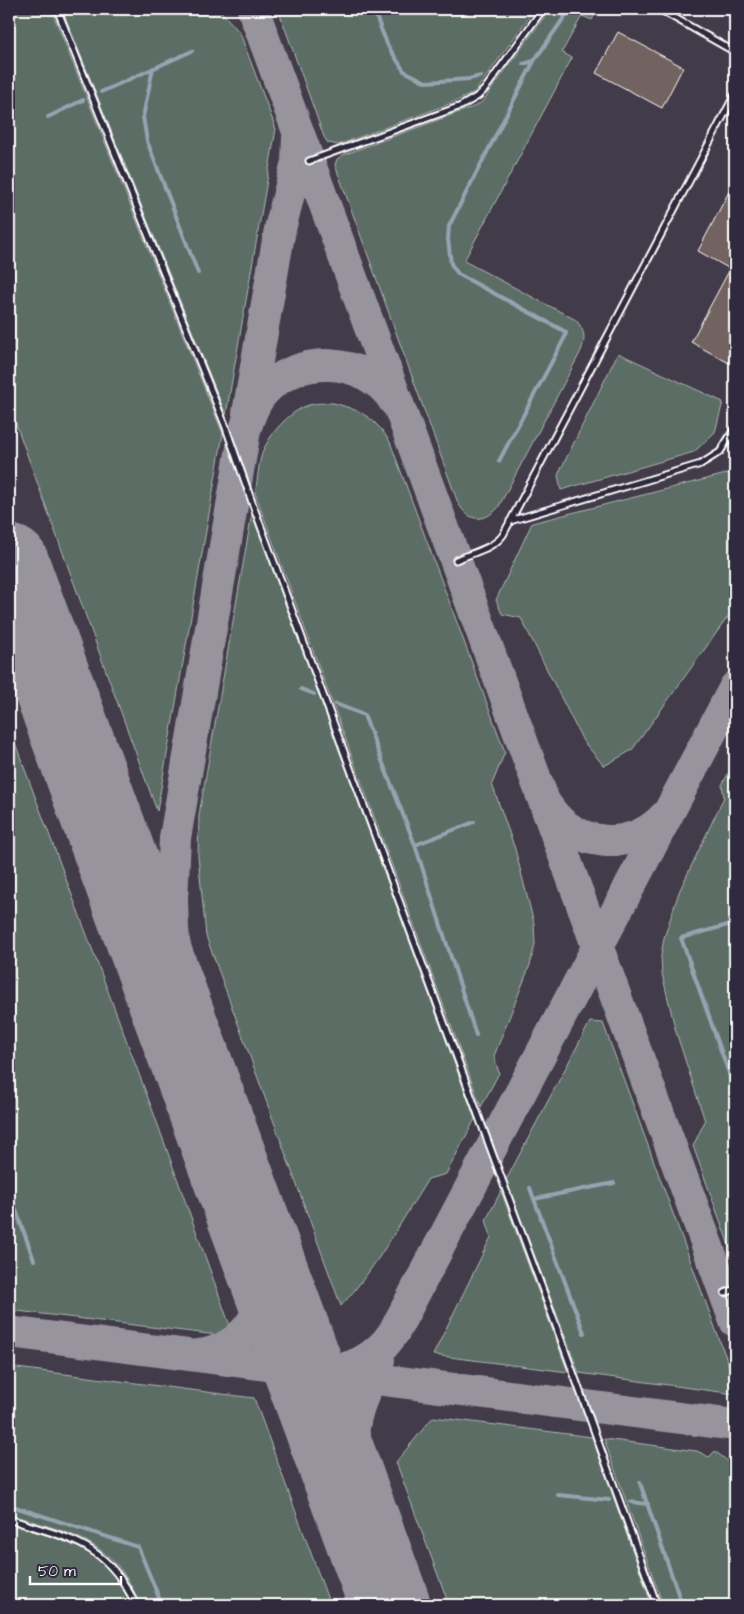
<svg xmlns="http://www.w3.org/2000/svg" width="744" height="1614" font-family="'Architects Daughter',sans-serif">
  <rect width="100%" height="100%" fill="#2f2a3d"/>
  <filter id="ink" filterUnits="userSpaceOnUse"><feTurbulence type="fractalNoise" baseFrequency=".02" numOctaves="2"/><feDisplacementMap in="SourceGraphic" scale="10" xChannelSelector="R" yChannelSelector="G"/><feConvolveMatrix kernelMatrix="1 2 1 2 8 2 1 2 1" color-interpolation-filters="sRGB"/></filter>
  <g filter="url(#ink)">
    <path fill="#433b48" d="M9 9H735V1605H9Z"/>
    <path fill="#5b6d66" stroke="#adb6b2" d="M9 9H51L223 434 157 811 9 405Z
      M62 9H219L240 33 276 129 226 415Z
      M278 9H535L475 92 457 101 338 145 328 143 324 137Z
      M550 9H598L592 20 582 16 562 52 572 58 464 261 576 320C585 331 586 338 581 351L498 508C483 523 469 522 458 503L335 165 337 159 343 155 476 106 483 101Z
      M618 353 723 402 715 432 694 452 561 490 558 475Z
      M333 403C349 407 367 413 378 426 383 430 386 437 390 442L505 752 492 784 515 849 534 923 535 944 530 965 494 1056 499 1073 481 1107 255 493C258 480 258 463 263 451 271 432 292 408 313 404 319 403 326 403 333 403Z
      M735 464V607L632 750 604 766 583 741 521 618 502 614 496 600 532 523 730 473Z
      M252 513 475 1119 446 1174 428 1179C401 1222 376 1268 341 1306L206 936 198 856 199 815Z
      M9 727 154 1114 234 1337 9 1310Z
      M735 761V1262L693 1146 705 1121 676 1032 662 974 661 956 664 938 679 892 724 797 722 785Z
      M590 1022 603 1023 735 1382V1394L579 1373 506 1180Z
      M501 1191 568 1372 433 1355 491 1237 486 1220Z
      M9 1367 254 1398 330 1605H140C136 1596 132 1586 126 1577 101 1536 51 1528 9 1514Z
      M433 1417 592 1437 652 1605H449L396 1462Z
      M604 1439 697 1451 709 1457 715 1451 735 1467V1605H663Z
      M9 1524C66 1542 104 1545 131 1605H9Z"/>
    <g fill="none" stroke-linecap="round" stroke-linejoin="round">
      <path stroke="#96a3b0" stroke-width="4" d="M373 9 388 46 404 71 426 82 469 79 481 76
        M523 64 534 61 570 9
        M153 68 143 117 147 141 198 273
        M101 92 192 51
        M48 117 83 100
        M499 461 565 337 566 332 458 274 451 264 448 239 449 226 534 61
        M301 689 314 694
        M336 704 364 715 415 845 476 1035
        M415 845 474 822
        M735 923 681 938 735 1090
        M530 1188 534 1199
        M9 1191 34 1260
        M584 1333 534 1199 614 1183
        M640 1483 682 1605
        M558 1495 609 1500
        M631 1502 648 1504
        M9 1505 138 1547 162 1605"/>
      <path stroke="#97949e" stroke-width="32" d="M253 9 735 1321
        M248 413 280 229 297 162 298 137
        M548 807C575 848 632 853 665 816
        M183 1039 173 928 172 900 175 838 245 430C249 417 253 405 261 395 296 353 366 355 395 402
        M285 1319C302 1340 315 1362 341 1372
        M9 1332 735 1425
        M198 1355C234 1351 263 1321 264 1284 264 1271 260 1258 258 1245
        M379 1360C370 1379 361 1397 356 1417 341 1480 371 1544 390 1603
        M317 1372C350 1372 376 1359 394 1332L735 687"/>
      <path stroke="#97949e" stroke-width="81" d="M9 565 390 1605"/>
    </g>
    <path fill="#726360" stroke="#fff" d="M618 32 683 67 662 108 596 73Z
      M735 180V352L729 363 691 342 730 269 698 251Z"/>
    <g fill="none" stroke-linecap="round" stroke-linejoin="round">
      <g stroke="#fff" stroke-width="9">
        <path id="service" d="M57 9 225 425 253 505 573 1372 657 1605
          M659 9 735 52
          M309 161 461 106 478 96 485 89 543 9
          M510 521 701 464 720 452 735 428
          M456 560C471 553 493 549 503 535L735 94
          M725 1293 735 1289
          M9 1519C70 1539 106 1542 136 1605"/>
      </g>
      <use href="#service" stroke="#2f2a3d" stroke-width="5"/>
    </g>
  </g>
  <rect width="744" height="1614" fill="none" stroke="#2f2a3d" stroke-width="30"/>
  <rect x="15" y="15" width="714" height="1584" fill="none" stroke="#fff" stroke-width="2" filter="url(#ink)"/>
  <path d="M30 1576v8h91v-8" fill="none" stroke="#ffffff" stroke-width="2.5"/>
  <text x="38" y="1576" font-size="15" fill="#ffffff" stroke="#2f2a3d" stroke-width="4" paint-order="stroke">50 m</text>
</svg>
